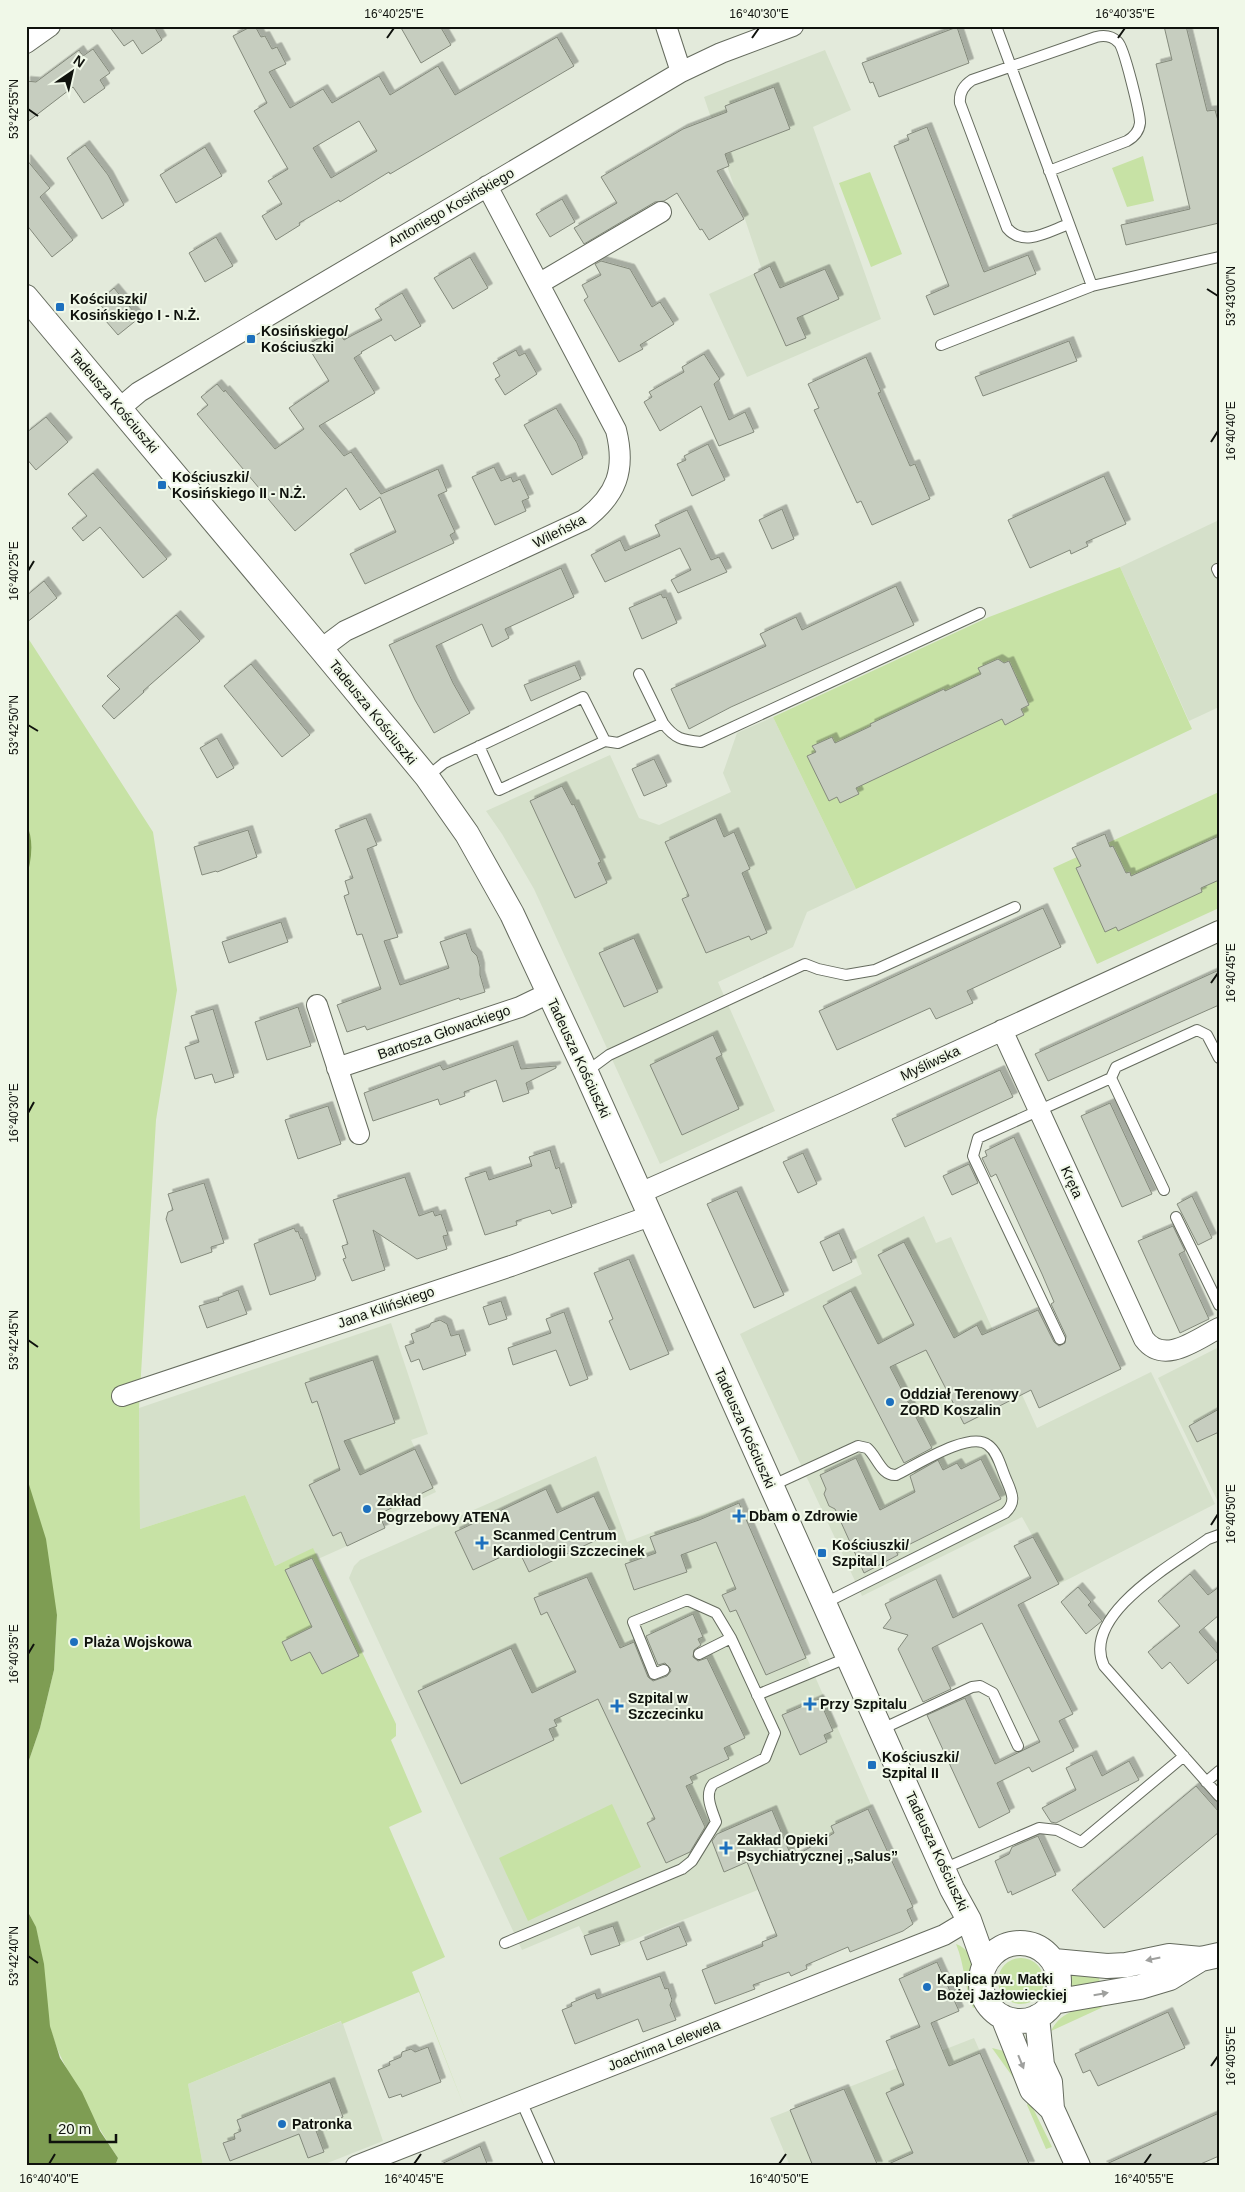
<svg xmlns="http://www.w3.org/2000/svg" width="1245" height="2192" font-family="Arial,sans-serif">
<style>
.built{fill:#d5e0ca}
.green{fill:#c7e2a5}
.water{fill:#7e9d53}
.building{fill:#c6cdbf;stroke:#848a7c;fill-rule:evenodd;filter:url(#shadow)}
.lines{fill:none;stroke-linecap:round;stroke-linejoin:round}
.service-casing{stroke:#656b5e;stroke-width:12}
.minor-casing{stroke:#656b5e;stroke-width:22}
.tertiary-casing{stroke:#656b5e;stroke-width:26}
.service{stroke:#fff;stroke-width:10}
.minor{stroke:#fff;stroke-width:20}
.tertiary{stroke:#fff;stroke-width:24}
.oneway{fill:#9fa09e}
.ticks{fill:none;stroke:#0f120d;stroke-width:2}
.poi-dot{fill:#1d70be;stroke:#f0f8e8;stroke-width:2}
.labels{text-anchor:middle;stroke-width:4;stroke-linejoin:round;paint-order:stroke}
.street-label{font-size:14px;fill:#0f120d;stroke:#f0f8e8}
.poi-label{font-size:14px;font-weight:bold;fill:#0f120d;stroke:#f0f8e8;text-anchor:start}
.neatline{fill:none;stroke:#0f120d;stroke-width:2}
.ticks-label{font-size:12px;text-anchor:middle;fill:#0f120d}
</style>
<defs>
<filter id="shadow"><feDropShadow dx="4.5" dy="-4.5" stdDeviation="0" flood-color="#0004"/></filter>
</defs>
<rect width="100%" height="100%" fill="#e3eadb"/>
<path class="built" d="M825,50L851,110L813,127L881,319L747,377L709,294L762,270L704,97Z
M1219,520V707L1189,721L1120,567Z
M773,717L856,889L807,912L793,947L718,982L775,1111L660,1164L534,889L502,834L486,811L610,755L639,818L659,825L731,792L723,773L737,733Z
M924,1216L936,1243L951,1237L1037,1428L1151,1372L1215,1504L1059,1584L1022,1517L862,1596L740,1334L862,1274L853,1252Z
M391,1323L428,1434L411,1440L436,1492L381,1518L385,1528L347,1546L318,1559L313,1549L275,1566L245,1495L140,1529L139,1408Z
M1219,1347V1504L1158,1378Z
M596,1456L627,1542L738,1500L872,1807L831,1826L834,1833L789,1852L798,1874L620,1945L584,1936L579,1926L522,1950L349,1578L354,1566L360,1560Z
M342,2021L383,2141L320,2166H203L188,2084Z
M974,2038L1030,2166H790L770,2118Z"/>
<path class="green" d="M1143,156L1154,201L1127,207L1112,168Z
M870,172L902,254L871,267L839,183Z
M1120,567L1192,729L856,889L773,717L989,617Z
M26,635L153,832L177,990L156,1120L139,1408L140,1529L245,1495L275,1566L313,1548L396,1724V1736L391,1740L422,1812L389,1827L445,1957L412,1972L465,2109L419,1992L342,2024L341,2021L188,2084L203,2166H115L118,2158C102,2134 89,2110 76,2085C65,2066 55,2048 50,2026C41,1987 48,1944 26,1908V1769L40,1728L54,1670L57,1615L26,1475Z
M1219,792V908L1097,964L1053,868Z
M612,1804L641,1867L528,1921L499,1858Z
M956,1944C980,1952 972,1986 980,2005L973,2008C964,1987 965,1965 956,1944Z
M998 1981a23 23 0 1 1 46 0a23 23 0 1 1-46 0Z
M1068,1970L1098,1973L1101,1987L1068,1991Z
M1105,2003L1101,2008L1051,2031C1061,2010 1084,2007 1105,2003Z
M992,2048L1004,2051L1021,2082L1015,2080Z
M1029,2100L1052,2147L1046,2149L1027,2105Z"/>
<path class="water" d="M26,823C35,841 31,862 26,880Z
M26,1475L46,1539L57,1615L54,1670L40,1728L26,1769Z
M26,1908L36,1927L44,1964L50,2026L60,2058L82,2092L100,2131L118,2158L115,2166H26Z"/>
<path class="building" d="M109,26H154L162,40L142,54L133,40L124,46Z
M252,26H255L261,37L265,36L272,49L277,47L286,64L269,72L290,108L323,89L332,103L379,76L390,95L438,66L455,95L557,37L574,66L390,174L389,172L340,202L339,200L299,223L300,225L276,240L262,216L282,204L268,181L288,169L254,111L267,103L233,36ZM359,121L377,151L331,178L313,148Z
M400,26H440L451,45L421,63Z
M1164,26H1186L1207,111L1215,110L1219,124V223L1126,245L1121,225L1190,209L1156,64L1172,60Z
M957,27L969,63L879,97L873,82L870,83L862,63Z
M93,49L110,73L100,80L105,88L84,103L73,87L26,123V81L36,82L79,50L83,56Z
M774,87L790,129L725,154L729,166L717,171L744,219L709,240L702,229L700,230L677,193L664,201L655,202L584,244L574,228L617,203L601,177L683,129L727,112L725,106Z
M927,127L984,272L1028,255L1036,274L934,315L926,296L949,286L894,146L909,140L907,135Z
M85,145L108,175L124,205L102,219L67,158Z
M205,147L222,176L176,203L160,175Z
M26,159L50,188L40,197L73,240L52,257L26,224Z
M562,199L575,222L550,237L536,214Z
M216,237L233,266L205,282L189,253Z
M470,257L488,288L453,309L434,278Z
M601,261L630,269L652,307L660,302L674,324L640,345L643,349L619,362L584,300L588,297L582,285L601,275L595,264Z
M770,266L780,288L825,269L839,299L797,318L806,338L786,346L754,274Z
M114,288L139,318L118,335L99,313L104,309L98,302Z
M402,293L421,326L395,341L391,335L361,352L362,353L354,358L375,393L319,426L344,456L351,452L381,494L438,469L447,491L438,495L455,532L450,535L454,543L365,584L350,554L396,532L380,497L360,510L346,488L295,531L197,414L208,405L201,397L217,384L224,392L225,390L275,449L304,429L289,408L329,381L307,345L319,338L324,339L338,331L344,340L351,336L382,320L375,309Z
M1069,341L1077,361L983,396L975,377Z
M516,350L519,356L525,353L537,374L505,395L495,379L500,376L493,363Z
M704,354L720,379L714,384L729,420L745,412L754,432L719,446L701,406L660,431L644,402L652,397L649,392L684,372L682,367Z
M866,357L881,392L878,393L910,466L915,464L930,499L872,525L861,501L857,503L814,410L819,408L808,384Z
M556,408L577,443L583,458L552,475L524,425Z
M46,417L68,442L36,470L26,458V433Z
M708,444L725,480L692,496L677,464L686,460L684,456Z
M494,467L501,481L511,477L513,482L520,479L529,498L522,501L526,511L495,525L472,477Z
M93,473L167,559L143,578L100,527L83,541L72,528L87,516L68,494Z
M1104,476L1126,524L1086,542L1088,546L1071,554L1070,550L1030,568L1008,520Z
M782,509L794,539L772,549L759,520Z
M687,510L711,560L719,557L727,572L678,593L671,580L691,570L680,548L605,582L591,555L620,540L625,551L660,536L655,525Z
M561,568L574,597L505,629L509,638L492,647L482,624L436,646L453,683L470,713L434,733L415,700L389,645Z
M44,581L57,598L26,623V596Z
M896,586L914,625L731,707L689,729L671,689L766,646L760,634L796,617L802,630Z
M661,594L663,598L666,597L677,623L642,639L629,608Z
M176,615L200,641L143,691L144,692L114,719L102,706L120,689L107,676Z
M998,659L1004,663L1009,661L1029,705L1021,709L1024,715L1005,725L1002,719L856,788L859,794L840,803L837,797L829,801L807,756L816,752L812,746L832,737L835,743L871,726L870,724L944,689L945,691L981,674L978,668Z
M251,664L310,735L282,757L224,686Z
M575,665L581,679L531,701L524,685Z
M217,738L234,768L217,778L200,748Z
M654,759L667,786L644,796L632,769Z
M562,786L572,805L574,804L601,862L598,863L607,883L575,898L530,801Z
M366,818L377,845L367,849L398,937L384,941L400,985L449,968L440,942L466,933L472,951L477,956L480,967V975L485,992L460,1000L459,998L367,1030L365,1026L347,1032L337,1005L381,989L362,934L357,935L344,896L349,894L345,881L353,878L335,830Z
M716,818L724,837L734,832L750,869L742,873L767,933L751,940L749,936L706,953L682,899L689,896L665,842Z
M248,830L257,857L217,872L216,871L202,875L194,847Z
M1105,834L1110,847L1113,846L1126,873L1130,872L1131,876L1219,836V880L1201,888L1202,892L1118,931L1116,927L1105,932L1076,868L1081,866L1072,848Z
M1043,908L1061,947L967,991L973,1003L936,1019L930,1008L837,1050L819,1011Z
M281,922L288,942L229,963L222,942Z
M634,938L658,992L624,1007L599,953Z
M1219,970V1005L1048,1081L1035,1054Z
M298,1007L311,1046L267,1060L255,1022Z
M213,1009L234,1077L215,1083L212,1074L195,1079L185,1047L199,1042L191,1016Z
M713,1035L722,1055L716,1058L739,1109L682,1135L650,1065Z
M513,1045L521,1069L556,1066V1068L526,1083L529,1093L503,1102L496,1080L464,1092L465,1096L440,1105L438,1099L373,1121L364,1093L440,1065L443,1070Z
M1000,1070L1013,1097L905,1147L892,1119Z
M1110,1103L1152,1194L1122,1207L1081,1116Z
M328,1106L341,1144L298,1159L285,1120Z
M1014,1137L1121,1369L1039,1408L1031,1390L964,1424L926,1350L890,1367L932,1448L904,1463L823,1306L851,1291L878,1344L914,1325L878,1255L904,1242L954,1338L977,1325L982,1335L1038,1310L1054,1342L1059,1346L1065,1343L1066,1336L1051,1304L1054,1302L1042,1274L996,1174L991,1177L982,1158L987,1156L985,1151Z
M550,1150L556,1169L559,1167L572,1207L552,1214L550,1210L516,1221L517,1225L485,1235L465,1178L486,1171L489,1180L532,1166L529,1157Z
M803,1153L817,1184L798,1193L783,1162Z
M969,1164L978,1183L952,1195L943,1176Z
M405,1177L419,1216L433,1211L435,1216L441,1214L448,1235L443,1236L447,1249L417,1259L373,1230L385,1270L352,1281L343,1259L346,1258L342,1246L348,1244L333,1200Z
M204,1183L224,1243L211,1247L212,1252L181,1263L166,1219L168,1212L173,1210L168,1194Z
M737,1191L784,1295L754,1308L707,1204Z
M1192,1196L1212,1238L1198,1245L1177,1204Z
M1173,1226L1185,1251L1179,1254L1209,1319L1180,1333L1138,1241Z
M294,1228L296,1232L298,1231L301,1239L302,1238L316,1278L315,1280L270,1295L254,1244Z
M839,1233L852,1262L833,1271L820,1242Z
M629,1259L669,1354L630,1370L609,1321L613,1319L594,1273Z
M238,1290L247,1314L207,1328L199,1306L219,1300L218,1298Z
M501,1301L507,1319L489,1325L483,1307Z
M564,1312L588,1379L570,1386L556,1350L513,1365L508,1348L551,1333L546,1319Z
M440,1320L447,1324L451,1336L459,1334L466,1355L423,1370L419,1359L411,1362L405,1346L414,1343L411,1334L429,1327L431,1323Z
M373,1360L395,1423L344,1441L360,1475L415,1449L433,1488L379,1514L385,1528L347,1546L341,1532L333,1536L309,1485L340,1470L317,1401L312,1403L305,1383Z
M1219,1409V1432L1197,1442L1189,1426Z
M856,1458L880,1510L915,1492L910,1476L938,1460L943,1470L957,1463L961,1469L981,1459L1001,1499L896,1551L898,1555L864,1573L835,1509L829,1506L824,1494L826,1489L820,1475Z
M546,1489L557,1513L594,1496L611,1533L529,1572L518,1549L473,1570L455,1532Z
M739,1503L806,1658L766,1675L736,1610L730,1612L722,1595L736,1589L716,1542L681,1555L687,1572L634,1590L625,1564L656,1553L650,1537L699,1520Z
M1033,1537L1059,1584L1018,1605L1073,1714L1059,1721L1074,1751L1032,1772L1029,1767L997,1783L1010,1812L979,1828L927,1715L965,1698L995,1764L1040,1742L982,1623L932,1648L951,1689L923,1702L898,1649L908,1635L883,1628L891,1618L885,1604L936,1579L953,1618L1031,1578L1014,1546Z
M312,1558L359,1656L322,1674L310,1652L291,1661L282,1642L312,1627L285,1570Z
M1190,1574L1208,1595L1219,1587V1615L1199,1632L1219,1655V1658L1188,1684L1170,1662L1162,1669L1148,1652L1180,1626L1158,1601Z
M587,1577L620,1648L634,1642L648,1677L653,1681L667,1676L671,1671L670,1668L665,1663L658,1665L646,1636L693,1614L703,1637L698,1639L701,1645L694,1650L693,1657L698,1661L707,1658L745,1738L724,1748L729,1759L690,1777L693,1783L686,1786L705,1827L690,1852L666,1863L647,1823L655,1819L598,1699L554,1720L557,1726L549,1729L554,1740L461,1784L418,1691L511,1648L532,1693L576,1672L547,1612L541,1615L534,1598Z
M1078,1587L1091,1602L1088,1605L1102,1621L1086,1634L1061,1602Z
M819,1699L833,1731L824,1735L827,1742L800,1755L782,1715Z
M1092,1755L1102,1776L1129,1761L1139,1780L1056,1823L1051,1822L1042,1808L1076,1790L1066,1768Z
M1196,1786L1219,1812V1832L1104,1928L1072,1890Z
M868,1809L913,1907L907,1910L913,1924L903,1931L850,1952L848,1947L806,1965L807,1969L791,1976L789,1972L753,1985L755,1989L715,2004L702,1970L763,1946L762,1942L777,1936L747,1862L724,1872L712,1841L717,1834L772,1810L792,1858L834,1833L831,1826Z
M1038,1836L1056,1875L1012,1895L1011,1891L1008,1893L995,1861L1009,1854L1012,1847Z
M613,1926L620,1945L591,1955L584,1936Z
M679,1926L687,1945L647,1960L640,1942Z
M937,1962L959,2011L931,2023L949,2066L980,2053L1030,2166H884L913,2153L886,2093L904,2085L886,2041L920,2027L899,1979Z
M660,1976L665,1989L668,1988L672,2000L670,2005L676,2020L643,2032L638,2019L575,2044L562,2010L572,2006L571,2003L595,1993L597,1999Z
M1168,2012L1185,2048L1098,2086L1090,2070L1083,2073L1075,2054Z
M428,2047L441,2082L402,2097L401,2094L389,2098L378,2070L390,2065L389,2062L401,2057L402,2052L411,2049L415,2052Z
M330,2082L343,2117L315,2128L324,2152L308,2158L299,2134L230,2161L223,2143L235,2139L234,2134L241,2131L237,2120Z
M844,2089L878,2166H813L790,2110Z
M1219,2113V2156L1196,2166H1102Z
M480,2146L488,2166H437Z"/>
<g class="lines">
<g class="service-casing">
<path id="service" d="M996,26L1092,286
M1049,171L1127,141C1134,137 1139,132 1140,123C1140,113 1124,47 1118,42C1112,36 1104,35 1096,37L972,80C963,86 959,93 960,103L1007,228C1024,248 1049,231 1069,224
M941,345L1092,286L1219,257
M1217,569L1219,573
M639,674L663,723
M479,746L499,790L605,741
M427,777L444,763L583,697L605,741L618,743L663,723C675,739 682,740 701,742L980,613
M586,1072L609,1055L805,964L818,969L846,975L875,970L1015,907
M1111,1078L1164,1190
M1176,1217L1219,1305
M1060,1339L973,1156L978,1138L1111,1078L1116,1067L1197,1030L1207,1035L1219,1058
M771,1486L858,1446L867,1448C877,1456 881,1476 896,1475C915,1466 970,1430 988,1445C998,1452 1001,1468 1006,1479C1012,1493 1017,1502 1005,1513L825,1603
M1219,1535L1208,1539C1175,1563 1080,1615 1104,1666L1219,1796
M699,1654L731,1638
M757,1695L849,1657
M882,1729L972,1687L980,1686L993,1693L1018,1746
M1206,1782L1219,1771
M943,1869L1039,1828L1057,1830L1081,1842L1184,1756
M505,1943L682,1869L692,1861L716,1822C712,1810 704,1795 713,1784L765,1758L775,1733L731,1638L716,1613L687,1600L633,1622L654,1674L664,1670
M521,2101L550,2166"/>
</g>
<g class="minor-casing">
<path id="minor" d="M666,26L681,72
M26,43L50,26
M540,283L661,212
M120,408L139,392L681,72L721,53L793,26
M321,649L345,631L584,520C617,495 626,470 616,430L487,186
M317,1005L359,1134
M1002,1030L1144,1339C1164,1366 1197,1339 1219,1328
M337,1068L520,1007L549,993
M640,1193L842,1104L1219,931
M122,1396L511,1266L650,1216
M356,2166L944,1935L969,1920"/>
</g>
<g class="tertiary-casing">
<path id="tertiary" d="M26,297L321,649L427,777L467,834L512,914L586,1072L952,1889L969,1920L985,1965
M981 1982a39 39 0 1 1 78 0a39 39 0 1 1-78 0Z
M1054,1961L1107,1966L1126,1965L1169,1956L1201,1959
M1053,2002L1140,1987L1170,1978L1201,1959L1219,1955
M1003,2017L1032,2090L1052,2109
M1037,2017L1042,2065L1050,2082L1052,2109L1078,2166"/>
</g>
<use href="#service" class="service"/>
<use href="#minor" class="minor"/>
<use href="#tertiary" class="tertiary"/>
</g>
<defs><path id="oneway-solid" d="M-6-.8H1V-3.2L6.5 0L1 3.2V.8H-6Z" transform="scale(1.25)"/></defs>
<g class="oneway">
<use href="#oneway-solid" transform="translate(1153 1959) rotate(168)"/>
<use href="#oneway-solid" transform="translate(1101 1994) rotate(-10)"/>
<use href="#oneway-solid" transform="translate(1021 2062) rotate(68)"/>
</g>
<path class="ticks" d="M387,38L394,28M752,38L759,28M1118,38L1125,28M28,109L38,116M1207,289L1218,296M1211,442L1218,431M28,571L34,561M28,725L38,731M1211,983L1218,973M28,1113L34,1102M28,1340L38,1347M1211,1525L1218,1514M28,1654L34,1644M28,1956L38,1963M1211,2066L1218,2056M49,2164L55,2154M414,2164L421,2154M779,2164L786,2154M1144,2164L1151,2154"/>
<g class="poi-dot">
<rect x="55" y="302" width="10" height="10" rx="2.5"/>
<rect x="246" y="334" width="10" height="10" rx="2.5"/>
<rect x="157" y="480" width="10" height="10" rx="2.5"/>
<circle cx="890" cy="1402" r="5"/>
<circle cx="367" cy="1509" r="5"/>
<path d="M736.5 1508.5h5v5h5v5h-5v5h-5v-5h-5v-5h5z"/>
<path d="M479.5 1535.5h5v5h5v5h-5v5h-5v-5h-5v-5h5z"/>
<rect x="817" y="1548" width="10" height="10" rx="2.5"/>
<circle cx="74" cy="1642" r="5"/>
<path d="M807.5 1696.5h5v5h5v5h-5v5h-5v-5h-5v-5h5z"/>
<path d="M614.5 1698.5h5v5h5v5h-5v5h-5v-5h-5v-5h5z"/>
<rect x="867" y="1760" width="10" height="10" rx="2.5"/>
<path d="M723.5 1840.5h5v5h5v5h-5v5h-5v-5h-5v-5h5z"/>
<circle cx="927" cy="1987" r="5"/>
<circle cx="282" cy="2124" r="5"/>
</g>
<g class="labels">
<g class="street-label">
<text transform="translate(451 207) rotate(-30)" y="5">Antoniego Kosińskiego</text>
<text transform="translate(114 401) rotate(50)" y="5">Tadeusza Kościuszki</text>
<text transform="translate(559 531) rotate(-27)" y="5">Wileńska</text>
<text transform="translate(373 712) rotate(51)" y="5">Tadeusza Kościuszki</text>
<text transform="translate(444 1032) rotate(-19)" y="5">Bartosza Głowackiego</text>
<text transform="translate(579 1058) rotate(65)" y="5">Tadeusza Kościuszki</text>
<text transform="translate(930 1063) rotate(-25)" y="5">Myśliwska</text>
<text transform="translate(1072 1182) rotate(65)" y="5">Kręta</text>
<text transform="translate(386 1307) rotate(-19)" y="5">Jana Kilińskiego</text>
<text transform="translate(745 1428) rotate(66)" y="5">Tadeusza Kościuszki</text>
<text transform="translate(937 1851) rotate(65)" y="5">Tadeusza Kościuszki</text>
<text transform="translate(664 2045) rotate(-21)" y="5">Joachima Lelewela</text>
</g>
<g class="poi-label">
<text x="70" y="304">Kościuszki/<tspan x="70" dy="16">Kosińskiego I - N.Ż.</tspan></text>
<text x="261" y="336">Kosińskiego/<tspan x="261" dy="16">Kościuszki</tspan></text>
<text x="172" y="482">Kościuszki/<tspan x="172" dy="16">Kosińskiego II - N.Ż.</tspan></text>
<text x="900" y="1399">Oddział Terenowy<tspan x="900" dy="16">ZORD Koszalin</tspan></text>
<text x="377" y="1506">Zakład<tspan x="377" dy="16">Pogrzebowy ATENA</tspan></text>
<text x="749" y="1521">Dbam o Zdrowie</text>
<text x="493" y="1540">Scanmed Centrum<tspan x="493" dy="16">Kardiologii Szczecinek</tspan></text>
<text x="832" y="1550">Kościuszki/<tspan x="832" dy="16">Szpital I</tspan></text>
<text x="84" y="1647">Plaża Wojskowa</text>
<text x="628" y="1703">Szpital w<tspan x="628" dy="16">Szczecinku</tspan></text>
<text x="820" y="1709">Przy Szpitalu</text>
<text x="882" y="1762">Kościuszki/<tspan x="882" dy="16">Szpital II</tspan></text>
<text x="737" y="1845">Zakład Opieki<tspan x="737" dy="16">Psychiatrycznej „Salus”</tspan></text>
<text x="937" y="1984">Kaplica pw. Matki<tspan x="937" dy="16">Bożej Jazłowieckiej</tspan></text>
<text x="292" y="2129">Patronka</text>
</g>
</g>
<rect width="1245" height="2192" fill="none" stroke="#f0f8e8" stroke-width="55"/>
<g transform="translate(72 72) rotate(34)" stroke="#f0f8e8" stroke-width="4" paint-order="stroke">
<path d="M0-4L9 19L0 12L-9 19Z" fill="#0f120d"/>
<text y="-8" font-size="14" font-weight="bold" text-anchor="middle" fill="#0f120d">N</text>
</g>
<path d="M50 2134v8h66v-8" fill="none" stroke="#0f120d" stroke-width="2.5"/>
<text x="58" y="2134" font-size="15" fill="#0f120d" stroke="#f0f8e8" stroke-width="4" paint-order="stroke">20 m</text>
<rect x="28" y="28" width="1190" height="2136" class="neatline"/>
<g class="ticks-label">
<text x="394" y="18">16°40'25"E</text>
<text x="759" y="18">16°40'30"E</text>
<text x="1125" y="18">16°40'35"E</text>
<text transform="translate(14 109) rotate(-90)" y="4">53°42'55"N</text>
<text transform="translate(1231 296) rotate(-90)" y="4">53°43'00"N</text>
<text transform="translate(1231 431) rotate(-90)" y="4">16°40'40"E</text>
<text transform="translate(14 571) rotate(-90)" y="4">16°40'25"E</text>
<text transform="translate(14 725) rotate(-90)" y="4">53°42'50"N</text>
<text transform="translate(1231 973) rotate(-90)" y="4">16°40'45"E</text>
<text transform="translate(14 1113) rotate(-90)" y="4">16°40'30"E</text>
<text transform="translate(14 1340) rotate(-90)" y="4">53°42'45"N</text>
<text transform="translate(1231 1514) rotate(-90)" y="4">16°40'50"E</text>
<text transform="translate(14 1654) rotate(-90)" y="4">16°40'35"E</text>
<text transform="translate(14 1956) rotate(-90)" y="4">53°42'40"N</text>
<text transform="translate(1231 2056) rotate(-90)" y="4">16°40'55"E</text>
<text x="49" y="2183">16°40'40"E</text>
<text x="414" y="2183">16°40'45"E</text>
<text x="779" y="2183">16°40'50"E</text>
<text x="1144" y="2183">16°40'55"E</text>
</g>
</svg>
